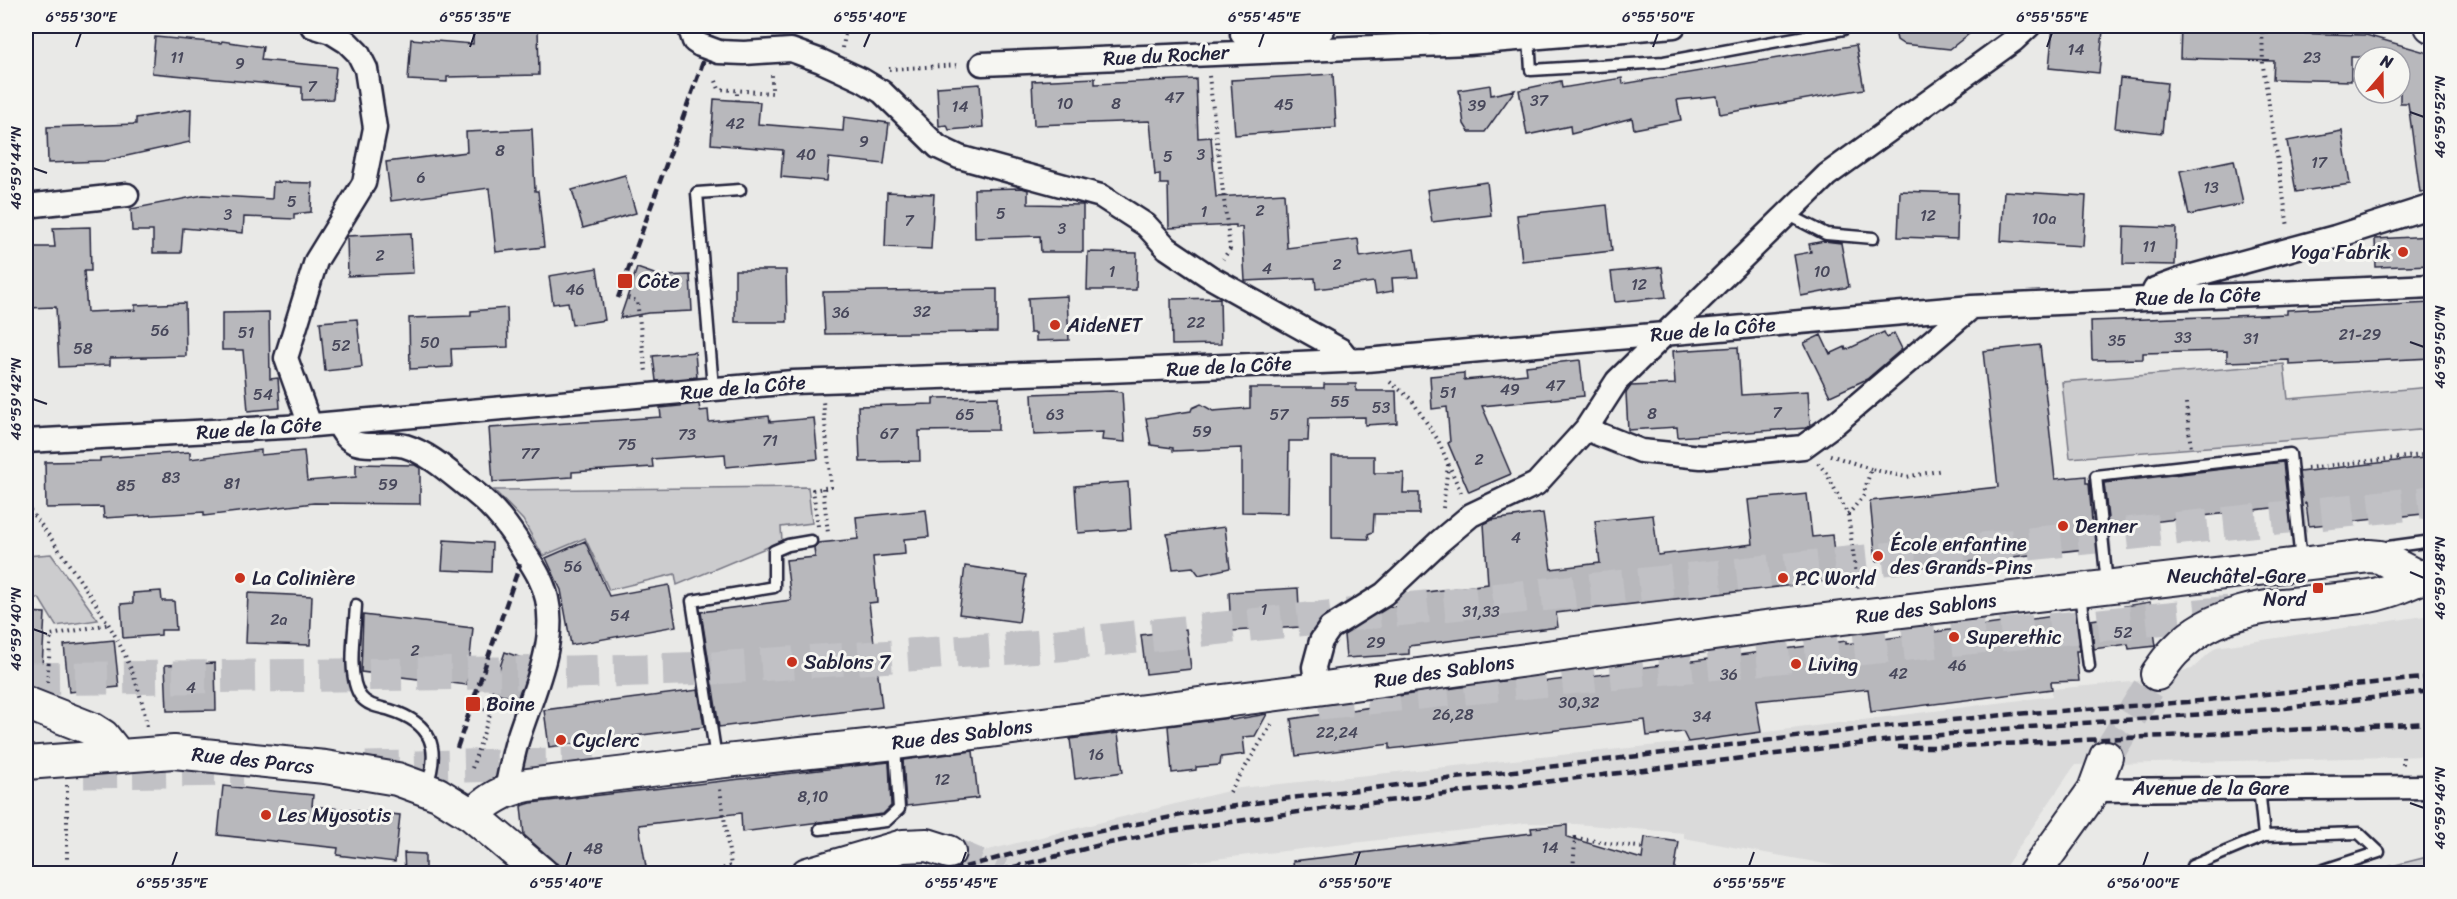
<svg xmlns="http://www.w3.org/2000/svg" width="2457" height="899" font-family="Sriracha,sans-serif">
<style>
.built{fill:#dadada}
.green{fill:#ccccce;stroke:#777784;stroke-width:1.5}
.building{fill:#b8b8bc;stroke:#22223b;stroke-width:1.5}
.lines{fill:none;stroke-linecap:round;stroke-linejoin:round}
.secondary-tunnel{stroke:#c1c1c5;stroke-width:32;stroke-dasharray:32 16;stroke-linecap:butt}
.highway-tunnel{stroke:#c1c1c5;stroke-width:33;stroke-dasharray:33 16;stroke-linecap:butt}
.lane-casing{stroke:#22223b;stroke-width:15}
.street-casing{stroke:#22223b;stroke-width:27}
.secondary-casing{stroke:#22223b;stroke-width:36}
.path{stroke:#22223b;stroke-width:4;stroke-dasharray:1.5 4.5;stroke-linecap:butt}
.lane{stroke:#f6f6f2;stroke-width:10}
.street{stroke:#f6f6f2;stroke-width:22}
.secondary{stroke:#f6f6f2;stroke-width:32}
.rail{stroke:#22223b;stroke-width:4.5;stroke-dasharray:9 4.5;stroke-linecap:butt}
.street-bridge-casing{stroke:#22223b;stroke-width:27;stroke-linecap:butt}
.street-bridge{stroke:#f6f6f2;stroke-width:22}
.ticks{fill:none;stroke:#22223b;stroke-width:2}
.poi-dot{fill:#c8321e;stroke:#f6f6f2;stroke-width:2}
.labels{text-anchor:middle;stroke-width:6;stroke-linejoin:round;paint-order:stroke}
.number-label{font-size:16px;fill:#48485b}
.street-label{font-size:20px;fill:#22223b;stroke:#f6f6f2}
.poi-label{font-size:20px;fill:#22223b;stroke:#f6f6f2;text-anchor:start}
.neatline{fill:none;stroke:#22223b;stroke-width:2}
.ticks-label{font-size:15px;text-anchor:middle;fill:#22223b}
</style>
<rect width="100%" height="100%" fill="#e9e9e7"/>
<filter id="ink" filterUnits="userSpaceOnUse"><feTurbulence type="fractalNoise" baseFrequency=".0167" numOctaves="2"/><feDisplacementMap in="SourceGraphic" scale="12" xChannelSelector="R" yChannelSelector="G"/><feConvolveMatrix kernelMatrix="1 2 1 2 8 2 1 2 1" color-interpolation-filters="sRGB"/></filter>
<g filter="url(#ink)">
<path class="built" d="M2431,615V756L2075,765L2001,873H1874L1684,838V833L1576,824L1525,823L1198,861L1149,873L891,874L1240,788L1688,742L2052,696V689L2132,682L2192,669L2216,647Z"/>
<path class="green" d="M2284,364L2288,399L2431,387V429L2070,458L2062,382Z
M808,487L812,523L781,527L782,541L677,585L675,574L609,590L585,538L543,556L523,520L494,490Z
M51,554L98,620L56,626L39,598H26V556Z
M2431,856V873H2388L2387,867Z"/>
<path class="building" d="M473,26H538L539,75L447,77V82L408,80L411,39L473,44Z
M1894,26H1979L1950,49L1903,44L1897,40Z
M2053,26L2103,30L2099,73L2049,68Z
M2181,26H2249V32L2366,35L2432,54V191L2420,192L2408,103H2400V57H2351V81L2273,79L2274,61L2180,58Z
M155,37L221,43L222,41L263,47L261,60L336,67L333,99L302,100V87L152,73Z
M1856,45L1864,89L1720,114L1717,96L1677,100L1681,120L1634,129L1632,118L1571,134L1570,126L1527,135L1519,90L1561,81L1562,88L1622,78L1623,84Z
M1333,74L1336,128L1235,135L1231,80Z
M1095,78V84L1196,79L1198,138L1211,137L1216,197L1284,193L1287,248L1358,239L1360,257L1414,249L1418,277L1392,278L1393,291L1376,294L1374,282L1316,289L1315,278L1245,281L1242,227L1236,228V225L1169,228L1168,184H1160V174L1155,175L1150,121L1034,125L1032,81Z
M2120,78L2167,83L2162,133L2115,128Z
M980,84L983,127L949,130L947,125L939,126L937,87Z
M1490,85L1491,95L1515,90L1485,132H1469L1464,124L1459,90Z
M714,99L760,102L758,124L843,131L844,117L889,123L884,164L829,158L827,181L781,177L783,150L711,144Z
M191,109L190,142L104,161L48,163L47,127L136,124V118Z
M532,129L535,191H538L544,247L496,252L489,188L391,201L386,162L467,152L466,132Z
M2342,131L2350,184L2296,192L2287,141Z
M2234,160L2243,204L2189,215L2180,171Z
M625,175L636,213L583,228L572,190Z
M273,182L312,183L311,212L294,214V219L244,217L243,233L183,228L181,253H153V231H132L131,209L203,195L272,199Z
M1487,182L1491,215L1432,222L1427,190Z
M1022,188L1028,190V204L1083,205V252H1041L1040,236L975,238L974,189Z
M1900,191L1958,193L1957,239L1898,237Z
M2004,191L2086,196L2083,246L2001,241Z
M887,192L934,194L931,249L885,247Z
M1607,205L1612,251L1522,261L1517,215Z
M2124,226L2176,228L2175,265L2123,264Z
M90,227L91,271H84L87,312L135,310V305L185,303L186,356L110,358V365L59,367L56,307L26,308V247H55L53,228Z
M411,233L413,273L348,276L347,236Z
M2432,236V265L2376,267L2375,239Z
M1824,241L1841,243L1849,287L1801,296L1794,255L1811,252L1809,244Z
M1088,252L1137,253L1136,290H1087Z
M1662,267L1666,297L1615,302L1611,272Z
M597,268L605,320L572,325L568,302L553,304L549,276Z
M637,268L660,276L690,275L692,311L648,313L620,318Z
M735,270H786L787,322H735Z
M997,289V332L825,334L823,292Z
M1067,296L1069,340L1036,341V333H1030L1028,298Z
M1220,298L1221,344L1172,345L1171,299Z
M2432,303V358L2289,365V360L2227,362V351L2143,353V359L2092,360L2091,321L2287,314V310Z
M507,308L508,347L451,349L452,367L410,369L409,318L471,316V311Z
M269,312L270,379L278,378L280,408L248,411L243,350H222V313Z
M357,319L362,367L325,371L320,322Z
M1884,332L1887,338L1894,333L1902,349L1867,379L1830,396L1804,343L1821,335L1830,354L1845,347L1846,350Z
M2040,345L2055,479L2086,476V483H2089L2094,548L1904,569L1903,558L1876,561L1870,501L1998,487L1983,351Z
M1738,347L1741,395L1808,391L1810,425L1806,428L1678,437L1677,427L1628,430L1626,393L1631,386L1675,384L1673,351Z
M695,352L697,377L656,381L653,356Z
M1580,360L1584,396L1482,406L1511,474L1469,492L1448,443L1450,442L1447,407L1432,409L1430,376L1464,373V380L1527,374L1526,366Z
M1324,384H1356V391H1396L1397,423L1365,425V417L1309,418L1308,441H1289L1288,513L1242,512V448L1173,451V448L1151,445L1146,418L1191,411L1192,408L1201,404L1213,411L1250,408V388H1324Z
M1111,391L1122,392L1125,442L1102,440L1103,432L1034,435L1032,394Z
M998,397V430L919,431L920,461L860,462L858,406L933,404V398Z
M699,404L700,411L708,410L709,422L769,416L770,422L814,418L818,459L726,467L725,454L652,459L653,467L572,472V477L493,482L489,428L661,417L660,408Z
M261,450V455L304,451L307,481L356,477V464L415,465L420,468V504L314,503L204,516V512L104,518L103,507L46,508L45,462L100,461V458L190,452V459Z
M1332,456H1374V473H1404L1403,493H1419V514H1374L1373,532L1368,534L1369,539L1332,538Z
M2432,457V513L2309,526L2306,503L2303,504L2299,472Z
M2283,462L2288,506L2109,527L2104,483Z
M1128,482L1131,529L1078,533L1075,486Z
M1807,494L1812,537L1832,535L1837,580L1556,613L1558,627L1409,646V654L1346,658L1344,635L1354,629L1372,628L1371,618L1389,607L1406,605L1404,595L1488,584L1484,524L1492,520L1543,513L1551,569L1600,563L1595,521L1653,515L1658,555L1753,544L1748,500Z
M926,510L929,537L904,539L905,554L873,557L877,602L869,603L882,707L719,727L701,612L791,600L786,560L815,557L814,548L818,543L858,539L856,517Z
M1225,527L1230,568L1199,575L1193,567L1173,569L1167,534Z
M444,540L492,543L491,572L442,570Z
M585,541L609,596L669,585L676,626L571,645L561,590L546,558Z
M965,566L1026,575L1019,622L959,614Z
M1298,588L1300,627L1231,631L1229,592Z
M161,591L162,601H174L176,630H161V635L123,638L121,604L133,603V593Z
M248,593L312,596L310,645L246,643Z
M2150,602L2156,646L2129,649L2128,644L2094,649L2091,620L2126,615L2124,606Z
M26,612L45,613L41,685L26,684Z
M2069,614L2070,623L2076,622L2080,651H2076L2079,681L2051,682L2052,689L1871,712L1868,689L1756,701L1761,732L1688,742L1683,732L1647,736L1645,720L1390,749V744L1296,756L1291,719L1385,705L1384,698L1517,679V685L1639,670L1638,668L1846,641V644Z
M363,615L473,628L467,685L361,672Z
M1186,629L1191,669L1146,674L1141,635Z
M114,640L119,687L69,692L64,645Z
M505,652L530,661L517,700L492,691Z
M215,663L216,710L167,711L165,665Z
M698,690L704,727L549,747L544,710Z
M1267,714L1255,736L1243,737L1245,754L1221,757L1220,765L1196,767V770L1172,773L1168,726L1230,718L1232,720Z
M1118,733L1123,772L1075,779L1070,739Z
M973,751L978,798L906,806L903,760Z
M889,762L891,806L883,814L742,832L741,813L639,825L647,873H574L556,863L524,835L521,806L531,803Z
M223,786L313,795L312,806L400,815L395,862L337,855L338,848L218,835Z
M1567,825V837L1642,859L1645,837L1679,842L1674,873H1576L1578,866L1529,869L1530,873H1294L1293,861L1532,833L1531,828Z
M404,853L425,854V873H405Z"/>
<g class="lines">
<path class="secondary-tunnel" d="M2106,757L2157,674
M949,852L1001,874"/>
<path class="highway-tunnel" d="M26,679L572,672L713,668L1059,645L2432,502
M1318,703L2239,611
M366,768L609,763
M84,772L243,770"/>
<g class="lane-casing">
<path id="lane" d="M1529,38L1531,70L1664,62L1844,29
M1789,215L1826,234L1873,238
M713,388L697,193L740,190
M2383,551L2388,547L2432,541
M2107,584L2096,476L2290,454L2301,562
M2080,594L2089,666
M356,605C355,629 346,677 361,697C368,706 379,707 390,710C432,723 441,748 426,788
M716,758L692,601L774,587V551L788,545L811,541
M820,829L886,821L899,809L895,746
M2264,836L2359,833L2379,852L2312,874
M2190,874L2192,866L2264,836L2259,788"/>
</g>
<g class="street-casing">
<path id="street" d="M689,26L694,41L700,45
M1242,34L1323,29
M719,52L744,53L791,50L821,61L862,80L882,92L938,147L959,157L1101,196L1146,225L1167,248L1210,277L1341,350L1349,360
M982,64L1468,43L1674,26
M26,206L127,195
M2151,297L2155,289L2188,277L2335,237L2432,206
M338,423C352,458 379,439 405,446C431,454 452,475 473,491C495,508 509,527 523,550C533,566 543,580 547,599C558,647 529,700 516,745C512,760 509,775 506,790
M310,425L286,358L316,261L364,183L375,128L366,69L358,53L347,42L331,32L312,26
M1586,429L1641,451L1701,457L1803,447L1836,423L1972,307
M26,441L303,426L793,382L1108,371L1366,360L1972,307L2432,286
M1317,689L1314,667L1321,641L1330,628L1384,594L1439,542L1471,515L1536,484L1586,429L1617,381L1827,175L2014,40L2029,26
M2094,790L2432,787"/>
</g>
<g class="secondary-casing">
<path id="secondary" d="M2431,26H2432
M2157,674C2163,666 2169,656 2177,649C2225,599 2300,606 2362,597C2387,594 2409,583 2432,573
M26,703L92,729L103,736L118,755
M26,763L174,752L325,767L397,779L438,794L472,815L542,874
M472,815C489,799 504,790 528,785L716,762L895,743L1317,689L1757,628L2369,556L2380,557L2420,578
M807,874L903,846L927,845L949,852
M2034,874L2094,790L2106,757"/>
</g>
<path class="path" d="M2262,26L2263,66L2288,227
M843,48L846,26
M889,69L960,65
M1209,76L1230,249L1223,259
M716,81L719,89L772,93V73
M737,101V90
M628,298L637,301L646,372
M1390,382L1411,399L1438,440L1462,495
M2186,403L2191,449
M1830,455L1871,469
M1818,463L1827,474L1848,515L1858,590
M2307,468L2432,454
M823,488L828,533
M26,506C44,527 59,550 75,573C110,624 137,665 147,727
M1443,508L1448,465
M1848,515L1863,496L1871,469L1906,477L1943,470
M818,526L813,490L831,487L823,401
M47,682L51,635L110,624
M2403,757V766
M472,768L491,711L481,708
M67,785V863
M1230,792L1273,722
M706,874L731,866L720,789
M1182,874L1187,864
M1573,874L1575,838L1644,848"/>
<use href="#lane" class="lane"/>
<use href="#street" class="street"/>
<use href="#secondary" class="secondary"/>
<path class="rail" d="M618,298L716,26
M1898,747H1941L2432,723
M457,748L520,564
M939,874L1086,834L1202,811L1282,799L1879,727L2015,714L2188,702L2432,677
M987,874L1100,845L1165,832L1305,811L1908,738L2016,728L2285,708L2432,691"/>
<g class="street-bridge-casing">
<path id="street-bridge" d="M700,45L719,52"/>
</g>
<use href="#street-bridge" class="street-bridge"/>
</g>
</g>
<path class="ticks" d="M76,47L81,33M470,47L475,33M864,47L870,33M1259,47L1264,33M1653,47L1658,33M2047,47L2052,33M2410,112L2424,117M33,168L47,173M2410,342L2424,347M33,399L47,404M2410,572L2424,578M33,629L47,634M2410,803L2424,808M172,866L177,852M566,866L571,852M961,866L966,852M1355,866L1360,852M1749,866L1754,852M2143,866L2148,852"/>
<g class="poi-dot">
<circle cx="2403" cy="252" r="6"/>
<rect x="617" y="273" width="16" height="16" rx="3"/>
<circle cx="1055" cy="325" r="6"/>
<circle cx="2063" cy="526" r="6"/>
<circle cx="1878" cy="556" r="6"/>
<circle cx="240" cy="578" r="6"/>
<circle cx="1783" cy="578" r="6"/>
<rect x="2312" y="582" width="12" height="12" rx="3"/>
<circle cx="1954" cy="637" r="6"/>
<circle cx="792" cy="662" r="6"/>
<circle cx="1796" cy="664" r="6"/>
<rect x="465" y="696" width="16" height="16" rx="3"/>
<circle cx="561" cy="740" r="6"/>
<circle cx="266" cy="815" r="6"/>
</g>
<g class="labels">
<g class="number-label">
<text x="2076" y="55">14</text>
<text x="177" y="63">11</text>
<text x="2312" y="63">23</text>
<text x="240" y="69">9</text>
<text x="312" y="92">7</text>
<text x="1174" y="103">47</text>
<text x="1539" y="106">37</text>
<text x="1065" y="109">10</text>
<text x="1116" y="109">8</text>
<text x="1284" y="110">45</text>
<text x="1477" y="111">39</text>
<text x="960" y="112">14</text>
<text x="735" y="129">42</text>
<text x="864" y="147">9</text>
<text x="500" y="156">8</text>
<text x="806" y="160">40</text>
<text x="1201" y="160">3</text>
<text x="1168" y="162">5</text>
<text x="2319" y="168">17</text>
<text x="421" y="183">6</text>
<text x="2211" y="193">13</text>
<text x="292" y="207">5</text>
<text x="1260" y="216">2</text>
<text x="1204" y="217">1</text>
<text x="1001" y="219">5</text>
<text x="228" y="220">3</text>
<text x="1928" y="221">12</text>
<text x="2044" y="224">10a</text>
<text x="909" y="226">7</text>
<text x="1062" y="234">3</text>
<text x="2149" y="252">11</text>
<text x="380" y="261">2</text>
<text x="1337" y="270">2</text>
<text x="1267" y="274">4</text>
<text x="1112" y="277">1</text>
<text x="1822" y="277">10</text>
<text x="1639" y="290">12</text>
<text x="575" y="295">46</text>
<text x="922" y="317">32</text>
<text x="841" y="318">36</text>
<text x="1196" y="328">22</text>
<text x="160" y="336">56</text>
<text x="246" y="338">51</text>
<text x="2360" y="340">21-29</text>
<text x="2183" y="343">33</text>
<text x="2251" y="344">31</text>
<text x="2117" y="346">35</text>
<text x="430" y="348">50</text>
<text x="341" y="351">52</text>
<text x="83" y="354">58</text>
<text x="1555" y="391">47</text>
<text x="1510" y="395">49</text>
<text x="1448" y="398">51</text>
<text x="263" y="400">54</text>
<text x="1340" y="407">55</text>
<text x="1381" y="413">53</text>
<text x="1777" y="418">7</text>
<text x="1652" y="419">8</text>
<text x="965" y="420">65</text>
<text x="1055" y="420">63</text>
<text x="1279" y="420">57</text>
<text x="1202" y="437">59</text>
<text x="889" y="439">67</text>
<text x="687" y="440">73</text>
<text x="770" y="446">71</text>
<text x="627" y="450">75</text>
<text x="530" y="459">77</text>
<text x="1479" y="465">2</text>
<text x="171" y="483">83</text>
<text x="232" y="489">81</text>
<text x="388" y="490">59</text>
<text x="126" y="491">85</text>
<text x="1516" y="543">4</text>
<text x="573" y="572">56</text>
<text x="1264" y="615">1</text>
<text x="1481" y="617">31,33</text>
<text x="620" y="621">54</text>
<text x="279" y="625">2a</text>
<text x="2123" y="638">52</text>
<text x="1376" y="648">29</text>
<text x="415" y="656">2</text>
<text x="1957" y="671">46</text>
<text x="1898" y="679">42</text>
<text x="1729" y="680">36</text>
<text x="191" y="693">4</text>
<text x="1579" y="708">30,32</text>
<text x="1453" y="720">26,28</text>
<text x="1702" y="722">34</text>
<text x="1337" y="738">22,24</text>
<text x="1096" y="760">16</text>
<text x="942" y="785">12</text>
<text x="813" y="802">8,10</text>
<text x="1550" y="853">14</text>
<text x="593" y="854">48</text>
</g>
<g class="street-label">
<text transform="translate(1166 55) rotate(-3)" y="7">Rue du Rocher</text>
<text transform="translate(2198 296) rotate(-2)" y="7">Rue de la Côte</text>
<text transform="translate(1713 329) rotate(-5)" y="7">Rue de la Côte</text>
<text transform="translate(1229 366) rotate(-3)" y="7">Rue de la Côte</text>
<text transform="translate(743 387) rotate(-5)" y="7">Rue de la Côte</text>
<text transform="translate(259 428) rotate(-4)" y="7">Rue de la Côte</text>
<text transform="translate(1926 608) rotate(-7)" y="7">Rue des Sablons</text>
<text transform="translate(1444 671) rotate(-8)" y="7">Rue des Sablons</text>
<text transform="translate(962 734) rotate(-7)" y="7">Rue des Sablons</text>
<text transform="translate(253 760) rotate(6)" y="7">Rue des Parcs</text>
<text x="2211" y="795">Avenue de la Gare</text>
</g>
<g class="poi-label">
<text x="2391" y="259" text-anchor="end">Yoga Fabrik</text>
<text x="638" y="288">Côte</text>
<text x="1067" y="332">AideNET</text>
<text x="2075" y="533">Denner</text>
<text x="1890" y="551">École enfantine<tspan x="1890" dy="23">des Grands-Pins</tspan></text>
<text x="2306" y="583" text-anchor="end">Neuchâtel-Gare<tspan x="2306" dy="23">Nord</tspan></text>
<text x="252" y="585">La Colinière</text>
<text x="1795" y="585">PC World</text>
<text x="1966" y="644">Superethic</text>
<text x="804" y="669">Sablons 7</text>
<text x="1808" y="671">Living</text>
<text x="486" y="711">Boine</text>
<text x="573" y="747">Cyclerc</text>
<text x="278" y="822">Les Myosotis</text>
</g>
</g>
<rect width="2457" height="899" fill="none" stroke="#f6f6f2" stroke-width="66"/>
<g transform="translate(2382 75) rotate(20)"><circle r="28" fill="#f6f6f2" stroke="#a1a1a9" stroke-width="1.5"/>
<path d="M0-4.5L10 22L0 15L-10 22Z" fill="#c8321e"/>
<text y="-9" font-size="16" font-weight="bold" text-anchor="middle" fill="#22223b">N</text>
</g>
<rect x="33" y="33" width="2391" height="833" class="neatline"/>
<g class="ticks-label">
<text x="81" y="22">6°55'30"E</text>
<text x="475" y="22">6°55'35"E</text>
<text x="870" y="22">6°55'40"E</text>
<text x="1264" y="22">6°55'45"E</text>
<text x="1658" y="22">6°55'50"E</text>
<text x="2052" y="22">6°55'55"E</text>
<text transform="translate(2440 117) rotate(-90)" y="5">46°59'52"N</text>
<text transform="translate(16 168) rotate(-90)" y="5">46°59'44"N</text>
<text transform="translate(2440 347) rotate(-90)" y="5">46°59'50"N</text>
<text transform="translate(16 399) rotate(-90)" y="5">46°59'42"N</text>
<text transform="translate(2440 578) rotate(-90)" y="5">46°59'48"N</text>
<text transform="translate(16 629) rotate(-90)" y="5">46°59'40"N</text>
<text transform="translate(2440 808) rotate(-90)" y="5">46°59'46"N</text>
<text x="172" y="888">6°55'35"E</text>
<text x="566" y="888">6°55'40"E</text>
<text x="961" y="888">6°55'45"E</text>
<text x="1355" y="888">6°55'50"E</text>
<text x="1749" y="888">6°55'55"E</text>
<text x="2143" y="888">6°56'00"E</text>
</g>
</svg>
